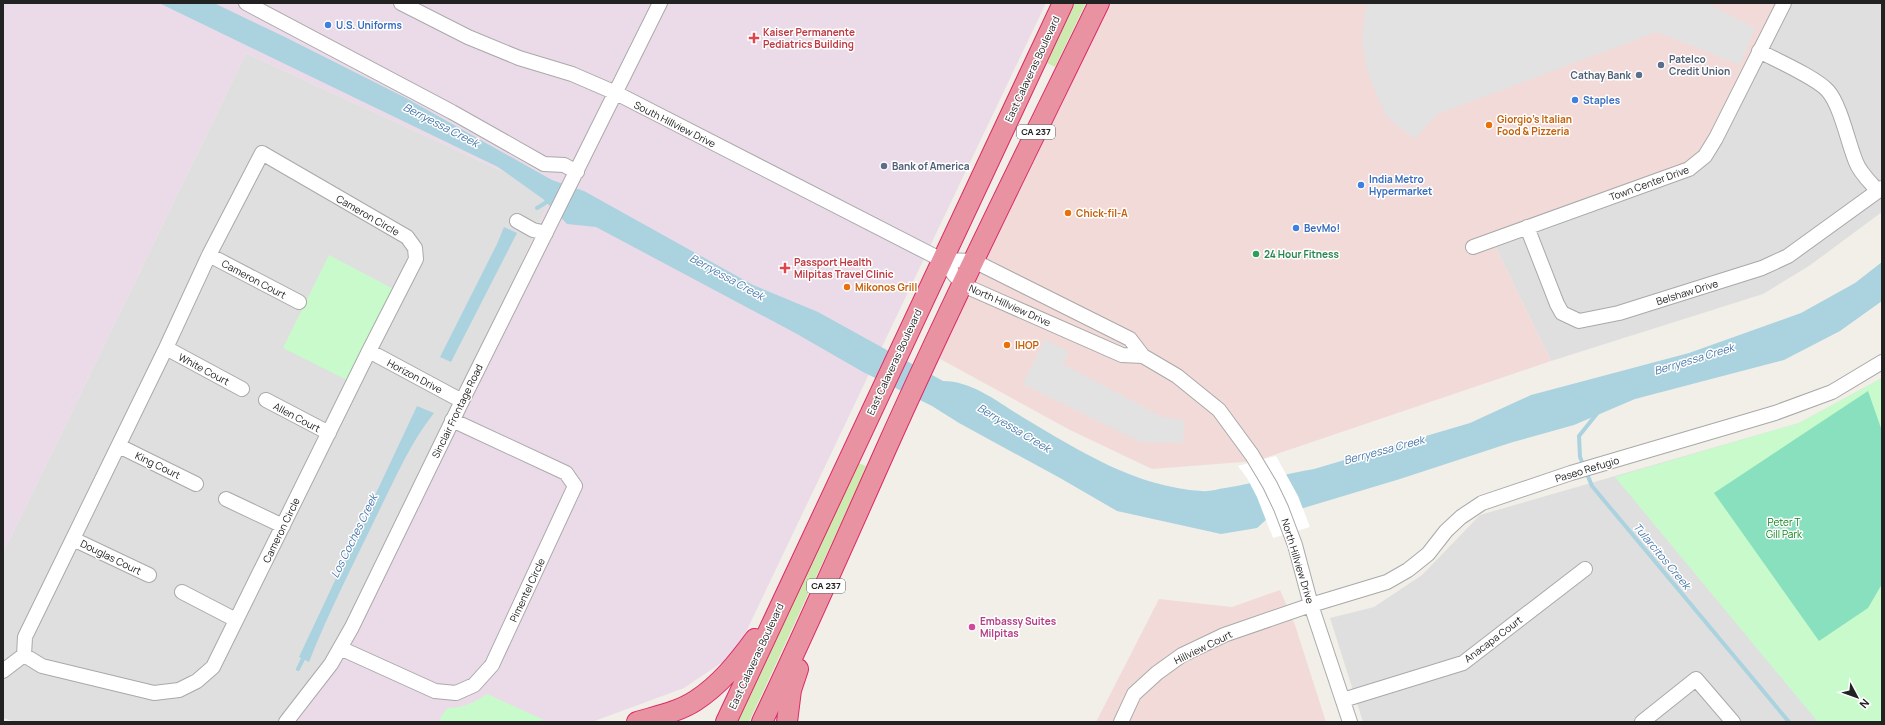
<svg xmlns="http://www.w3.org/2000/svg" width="1885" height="725" font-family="Manrope,sans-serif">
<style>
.residential{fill:#e0dfdf}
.commercial{fill:#f2dad9}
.industrial{fill:#ebdbe8}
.grass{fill:#cdebb0}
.park{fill:#c8facc}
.pitch{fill:#88e0be}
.parking{fill:#e2e2e2}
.water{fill:#aad3df}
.pier{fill:#fff}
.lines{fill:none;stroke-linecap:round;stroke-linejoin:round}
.stream{stroke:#aad3df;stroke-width:4}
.minor-casing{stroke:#a9a9a9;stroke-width:16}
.highway-casing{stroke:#dc2a67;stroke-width:22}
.minor{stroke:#fff;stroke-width:14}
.highway{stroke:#e892a2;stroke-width:20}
.shop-dot{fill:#3f7fe0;stroke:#fff;stroke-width:1.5}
.health-dot{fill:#e0444e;stroke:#fff;stroke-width:1.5}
.service-dot{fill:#5c6f8a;stroke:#fff;stroke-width:1.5}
.food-dot{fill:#e8710a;stroke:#fff;stroke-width:1.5}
.leisure-dot{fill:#2e9e5b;stroke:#fff;stroke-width:1.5}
.hotel-dot{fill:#d1479c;stroke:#fff;stroke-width:1.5}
.labels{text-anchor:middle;stroke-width:3;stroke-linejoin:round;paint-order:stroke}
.shield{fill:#fff;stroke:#646464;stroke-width:1}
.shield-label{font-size:9px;font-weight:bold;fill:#222}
.shop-label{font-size:10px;font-weight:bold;fill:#366cbe;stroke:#fff;text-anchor:start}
.health-label{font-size:10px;font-weight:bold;fill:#be3a42;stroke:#fff;text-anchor:start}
.service-label{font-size:10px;font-weight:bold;fill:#4e5e75;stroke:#fff;text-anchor:start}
.street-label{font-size:10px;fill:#222;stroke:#fff}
.food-label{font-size:10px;font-weight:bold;fill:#c56008;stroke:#fff;text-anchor:start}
.leisure-label{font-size:10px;font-weight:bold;fill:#27864d;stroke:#fff;text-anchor:start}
.park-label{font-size:10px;fill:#0c8416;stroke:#fff}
.hotel-label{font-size:10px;font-weight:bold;fill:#b23c85;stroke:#fff;text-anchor:start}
.water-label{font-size:11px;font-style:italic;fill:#4a7aab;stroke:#fff}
</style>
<rect width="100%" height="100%" fill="#f2efe9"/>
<path class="residential" d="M1784,3H1882V212L1809,266L1763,294L1551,361L1492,240Z
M246,53L552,194L365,620L294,722H16L3,718V553Z
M1882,378V722H1363L1330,618L1374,607L1422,575L1480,515L1799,423Z"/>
<path class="commercial" d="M1099,3H1784L1705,156L1492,240L1551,361L1256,461L1152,469L1070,430L931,354Z
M1280,590L1295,625L1326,722H1096L1159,599L1232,607Z"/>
<path class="industrial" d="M3,3H1046L736,653L684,688L592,722H294L365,620L552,194L246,53L3,553Z"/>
<path class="grass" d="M1075,3H1086L1055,67L1047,63Z
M858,463L866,466L860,482L749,722H738Z"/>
<path class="park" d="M329,255L399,292L353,383L283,348Z
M1882,378V722H1818L1615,477L1799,423Z
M487,694L544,720L536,722H438L447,708C463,708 475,702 487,694Z"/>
<path class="pitch" d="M1868,391L1882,431V584L1868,608L1819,641L1714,493Z"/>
<path class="parking" d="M1367,3H1707L1755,28L1740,65L1657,32L1438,114L1414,139L1386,116L1368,74L1362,41L1365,11Z
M1045,339L1069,352L1063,364L1162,417L1184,420L1183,443L1140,442L1023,384Z"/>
<path class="water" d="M159,3H214L287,38L406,98L552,180L584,191L753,285L818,312L943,381C973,381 999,403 1024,418C1080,451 1135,487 1202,491C1209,492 1218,489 1225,488C1255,483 1284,474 1314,469L1470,423L1531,395L1689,353L1801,313L1855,283L1882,262V301L1840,331L1784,360L1635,399L1574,425L1513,442L1400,479L1267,519L1257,528L1221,534L1117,511L1060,478L959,423L932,406L863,372L797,334L596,227L567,224L543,199L498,167Z
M504,227L517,233L451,362L440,357L497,244Z
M417,406L434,413C410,443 395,479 378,513C354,563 329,611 309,662L299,657Z"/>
<path class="pier" d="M1276,456L1298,496L1310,527L1273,538L1257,497L1247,478L1238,466Z"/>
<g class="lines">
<path class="stream" d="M537,208L550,200
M1599,411L1579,436L1580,457L1592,486L1789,722
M298,669L305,655"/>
<g class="minor-casing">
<path id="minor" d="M246,3L452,112L544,164L564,165L577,172
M401,3L468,37L519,58L572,74L616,93L942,260L963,285L1122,355L1143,356
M1759,51C1776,60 1817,78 1828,91C1841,106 1848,143 1856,162C1860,173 1870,182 1878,191
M262,153L407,237L415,248L416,259L369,351L213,667L197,681L179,690L154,693L42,666L24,655L25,637L166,348L209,255Z
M517,221L533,230L546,233
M1527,227L1557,304L1562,313L1579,321L1619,313L1762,268L1788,256L1882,188
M1473,247L1689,169L1705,156L1716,138L1784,3
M209,255L299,302
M942,260L974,261L1130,339L1143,356L1177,376L1219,410L1252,455L1270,485L1281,508L1295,545L1311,605L1350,722
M166,348L242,389
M369,351L462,401
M266,400L329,433
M119,446L196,484
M226,499L283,526
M73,539L149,575
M182,592L236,620
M340,648L435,691L456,693L474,685L492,665L575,486L566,473L452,420
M3,671L24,655
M1343,700L1463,663L1585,569
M286,722L331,664L352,627L462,401L660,3
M1121,722L1134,694L1157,673L1182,655L1224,635L1311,605L1387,582L1408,570L1428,554L1446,531L1461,517L1482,503L1571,473L1775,413L1832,392L1882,362
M1642,722L1696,679L1733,722"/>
</g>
<g class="highway-casing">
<path id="highway" d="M637,722C657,716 678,712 695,701C720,685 738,662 755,639
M726,722L1063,3
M762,722C805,632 845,541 886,449C953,299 1027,151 1099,3
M787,722L791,690L798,669"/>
</g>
<use href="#minor" class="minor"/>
<use href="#highway" class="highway"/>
</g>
<g class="shop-dot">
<circle cx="328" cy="25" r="4"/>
<circle cx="1575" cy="100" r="4"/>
<circle cx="1361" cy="185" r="4"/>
<circle cx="1296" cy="228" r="4"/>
</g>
<g class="health-dot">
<path d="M752 32h4v4h4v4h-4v4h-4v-4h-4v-4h4z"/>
<path d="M783 262h4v4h4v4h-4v4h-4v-4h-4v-4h4z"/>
</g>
<g class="service-dot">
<circle cx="1661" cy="65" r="4"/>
<circle cx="1639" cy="75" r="4"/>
<circle cx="884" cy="166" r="4"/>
</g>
<g class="food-dot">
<circle cx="1489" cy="125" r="4"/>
<circle cx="1068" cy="213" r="4"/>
<circle cx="847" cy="287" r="4"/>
<circle cx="1007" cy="345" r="4"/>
</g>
<circle class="leisure-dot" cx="1256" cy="254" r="4"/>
<circle class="hotel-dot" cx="972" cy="627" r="4"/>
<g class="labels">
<g class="shield">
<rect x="1017" y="125" width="38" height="14" rx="3"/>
<rect x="807" y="579" width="38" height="14" rx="3"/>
</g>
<g class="shield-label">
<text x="1036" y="135">CA 237</text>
<text x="826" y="589">CA 237</text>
</g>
<g class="shop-label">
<text x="336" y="29">U.S. Uniforms</text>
<text x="1583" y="104">Staples</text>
<text x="1369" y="183">India Metro<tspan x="1369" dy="12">Hypermarket</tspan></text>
<text x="1304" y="232">BevMo!</text>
</g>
<g class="health-label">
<text x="763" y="36">Kaiser Permanente<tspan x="763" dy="12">Pediatrics Building</tspan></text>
<text x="794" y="266">Passport Health<tspan x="794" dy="12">Milpitas Travel Clinic</tspan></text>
</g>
<g class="service-label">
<text x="1669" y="63">Patelco<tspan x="1669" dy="12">Credit Union</tspan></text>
<text x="1631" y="79" text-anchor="end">Cathay Bank</text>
<text x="892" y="170">Bank of America</text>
</g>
<g class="street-label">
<text transform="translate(1032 69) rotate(-65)" y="4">East Calaveras Boulevard</text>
<text transform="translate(675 124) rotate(27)" y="4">South Hillview Drive</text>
<text transform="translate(1649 183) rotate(-20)" y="4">Town Center Drive</text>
<text transform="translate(368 215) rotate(30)" y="4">Cameron Circle</text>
<text transform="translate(254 279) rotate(28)" y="4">Cameron Court</text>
<text transform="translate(1687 292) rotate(-17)" y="4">Belshaw Drive</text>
<text transform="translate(1010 305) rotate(24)" y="4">North Hillview Drive</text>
<text transform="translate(894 362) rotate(-65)" y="4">East Calaveras Boulevard</text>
<text transform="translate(204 369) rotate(28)" y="4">White Court</text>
<text transform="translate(415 376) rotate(28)" y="4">Horizon Drive</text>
<text transform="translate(457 411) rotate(-64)" y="4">Sinclair Frontage Road</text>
<text transform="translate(297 417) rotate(28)" y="4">Allen Court</text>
<text transform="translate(158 465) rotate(26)" y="4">King Court</text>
<text transform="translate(1587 469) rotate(-17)" y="4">Paseo Refugio</text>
<text transform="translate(281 530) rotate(-64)" y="4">Cameron Circle</text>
<text transform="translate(111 557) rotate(26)" y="4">Douglas Court</text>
<text transform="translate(1298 561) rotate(73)" y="4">North Hillview Drive</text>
<text transform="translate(527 590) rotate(-65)" y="4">Pimentel Circle</text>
<text transform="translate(1493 639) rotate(-37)" y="4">Anacapa Court</text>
<text transform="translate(1203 647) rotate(-26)" y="4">Hillview Court</text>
<text transform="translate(756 656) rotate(-65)" y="4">East Calaveras Boulevard</text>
</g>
<g class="food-label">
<text x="1497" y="123">Giorgio's Italian<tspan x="1497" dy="12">Food &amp; Pizzeria</tspan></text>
<text x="1076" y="217">Chick-fil-A</text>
<text x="855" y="291">Mikonos Grill</text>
<text x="1015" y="349">IHOP</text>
</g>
<g class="leisure-label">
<text x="1264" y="258">24 Hour Fitness</text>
</g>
<g class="park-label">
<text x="1784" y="526">Peter T<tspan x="1784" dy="12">Gill Park</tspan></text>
</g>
<g class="hotel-label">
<text x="980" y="625">Embassy Suites<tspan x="980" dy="12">Milpitas</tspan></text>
</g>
<g class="water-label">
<text transform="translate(441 125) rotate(27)" y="4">Berryessa Creek</text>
<text transform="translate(727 277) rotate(29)" y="4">Berryessa Creek</text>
<text transform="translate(1694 359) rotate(-17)" y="4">Berryessa Creek</text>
<text transform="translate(1014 428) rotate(31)" y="4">Berryessa Creek</text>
<text transform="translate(1384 450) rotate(-15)" y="4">Berryessa Creek</text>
<text transform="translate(354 536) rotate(-64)" y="4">Los Coches Creek</text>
<text transform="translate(1662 556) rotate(50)" y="4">Tularcitos Creek</text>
</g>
</g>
<rect width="1885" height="725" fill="none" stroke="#222222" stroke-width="8"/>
<g transform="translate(1857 697) rotate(131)" stroke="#ffffff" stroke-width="3" paint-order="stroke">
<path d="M0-3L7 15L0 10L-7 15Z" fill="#222222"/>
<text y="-6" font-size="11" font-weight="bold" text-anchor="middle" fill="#222222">N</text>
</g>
</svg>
